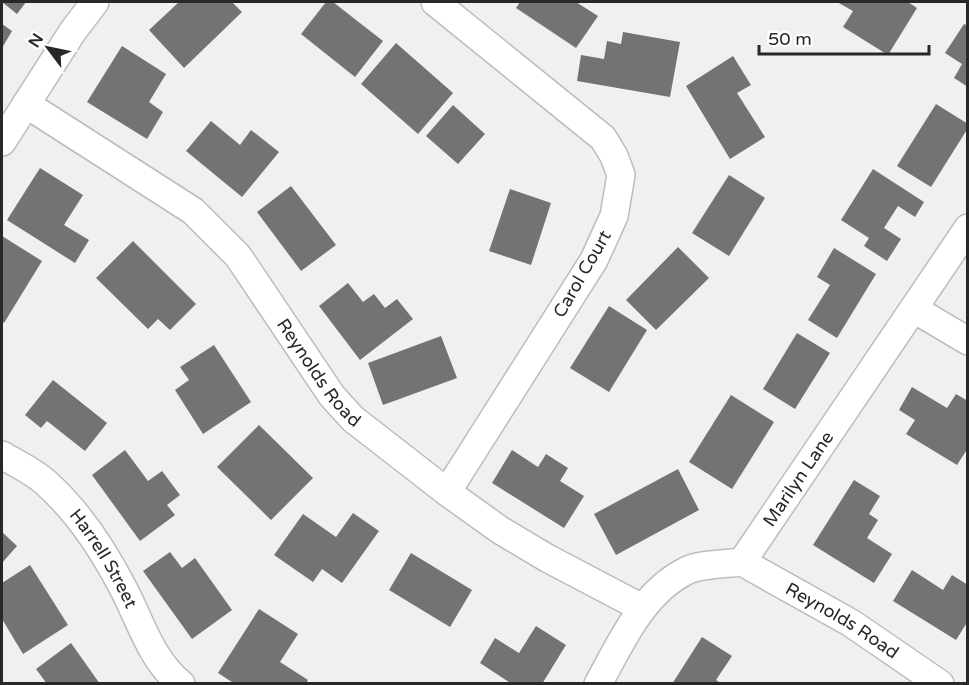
<svg xmlns="http://www.w3.org/2000/svg" width="969" height="685" font-family="'Varela Round',sans-serif">
<style>
.building{fill:#747275}
.lines{fill:none;stroke-linecap:round;stroke-linejoin:round}
.minor-casing{stroke:#bdbbbe;stroke-width:30}
.minor{stroke:#fff;stroke-width:27}
.labels{text-anchor:middle;stroke-width:6;stroke-linejoin:round;paint-order:stroke}
.street-label{font-size:18px;fill:#292829;stroke:#fff}
</style>
<rect width="100%" height="100%" fill="#f0eff2"/>
<path class="building" d="M2,2H26L17,14Z
M179,2H232L242,12L184,68L149,30Z
M326,2H333L383,41L355,77L301,34Z
M520,2H576L598,16L576,48L516,8Z
M837,2H908L917,8L888,55L843,27L853,11Z
M2,24L12,31L2,48Z
M964,24L968,26V87L954,78L962,64L945,53Z
M623,32L680,42L670,97L577,81L581,55L604,59L607,41L621,44Z
M396,43L453,93L418,134L361,84Z
M122,46L166,74L149,102L163,112L147,139L87,102Z
M733,56L751,85L737,93L765,137L730,159L686,86Z
M936,104L968,124V128L931,187L897,166Z
M453,105L485,134L458,164L426,136Z
M211,121L240,145L251,130L279,152L242,197L186,151Z
M40,168L83,195L64,225L89,240L75,263L7,220Z
M873,169L924,202L915,217L898,206L884,228L901,239L887,261L864,246L869,238L841,220Z
M729,175L765,198L729,256L692,233Z
M291,186L336,245L301,271L257,212Z
M510,189L551,203L531,265L489,251Z
M2,236L42,261L4,323L2,321Z
M133,241L196,304L170,330L158,319L148,329L96,278Z
M678,247L709,278L656,330L626,300Z
M834,248L876,274L837,338L808,320L830,285L817,277Z
M348,283L363,302L374,294L385,308L397,299L413,319L360,360L319,306Z
M609,306L647,330L609,392L570,368Z
M797,333L830,353L795,409L763,389Z
M441,336L457,378L383,405L368,363Z
M214,345L251,402L203,434L175,390L189,380L180,367Z
M53,380L107,423L85,451L47,421L41,428L25,415Z
M912,387L947,408L956,394L968,401V448L957,465L906,434L915,420L899,410Z
M731,395L774,422L732,489L689,462Z
M259,425L313,478L271,520L217,467Z
M125,450L148,481L162,471L180,495L167,505L175,515L140,541L92,475Z
M512,450L538,467L546,454L568,468L560,481L584,496L564,528L492,483Z
M678,469L699,510L616,555L594,514Z
M854,480L880,496L869,514L878,520L867,538L892,554L874,583L813,545Z
M353,513L379,531L342,583L322,569L313,582L274,555L303,514L336,537Z
M2,532L17,546L2,563Z
M170,552L182,568L195,558L232,610L192,639L143,571Z
M411,553L472,590L450,627L389,590Z
M30,565L68,625L23,654L2,619V583Z
M912,570L943,590L952,575L968,585V621L956,640L893,601Z
M259,609L298,634L280,662L308,680L306,684H235L218,673Z
M536,626L566,645L542,684H512L480,663L495,638L519,653Z
M702,637L732,656L716,680L722,684H672Z
M71,643L100,684H47L36,669Z"/>
<g class="lines">
<g class="minor-casing">
<g id="minor">
<path d="M435,2L603,138L614,156L621,175L614,216L594,260L447,492"/>
<path id="s1" d="M26,104L193,211L238,256L332,396L353,419L447,492L500,530L547,558L642,608"/>
<path d="M2,142L73,31L95,2"/>
<path d="M914,309L968,341"/>
<path id="s2" d="M2,455C15,463 33,471 45,482C77,510 102,548 122,586C140,619 150,659 181,684"/>
<path id="s3" d="M742,562L851,623L940,684"/>
<path id="s4" d="M598,684C621,643 642,593 686,571C699,564 727,564 742,562L968,228"/>
</g>
</g>
<use href="#minor" class="minor"/>
</g>
<g class="labels">
<g class="street-label">
<text transform="translate(582 274) rotate(-60)" y="6">Carol Court</text>
<text dy="6" stroke="none"><textPath href="#s1" startOffset="404">Reynolds Road</textPath></text>
<text dy="6" stroke="none"><textPath href="#s4" startOffset="303">Marilyn Lane</textPath></text>
<text dy="6" stroke="none"><textPath href="#s2" startOffset="148">Harrell Street</textPath></text>
<text dy="6" stroke="none"><textPath href="#s3" startOffset="116">Reynolds Road</textPath></text>
</g>
</g>
<rect width="969" height="685" fill="none" stroke="#292829" stroke-width="6"/>
<g transform="translate(48 48) rotate(302)" stroke="#ffffff" stroke-width="4.5" paint-order="stroke">
<path d="M0-4.5L10 22L0 15L-10 22Z" fill="#292829"/>
<text y="-9" font-size="16" font-weight="bold" text-anchor="middle" fill="#292829">N</text>
</g>
<path d="M759 45v9h170v-9" fill="none" stroke="#292829" stroke-width="3"/>
<text x="768" y="45" font-size="18" fill="#292829" stroke="#ffffff" stroke-width="4.5" paint-order="stroke">50 m</text>
</svg>
